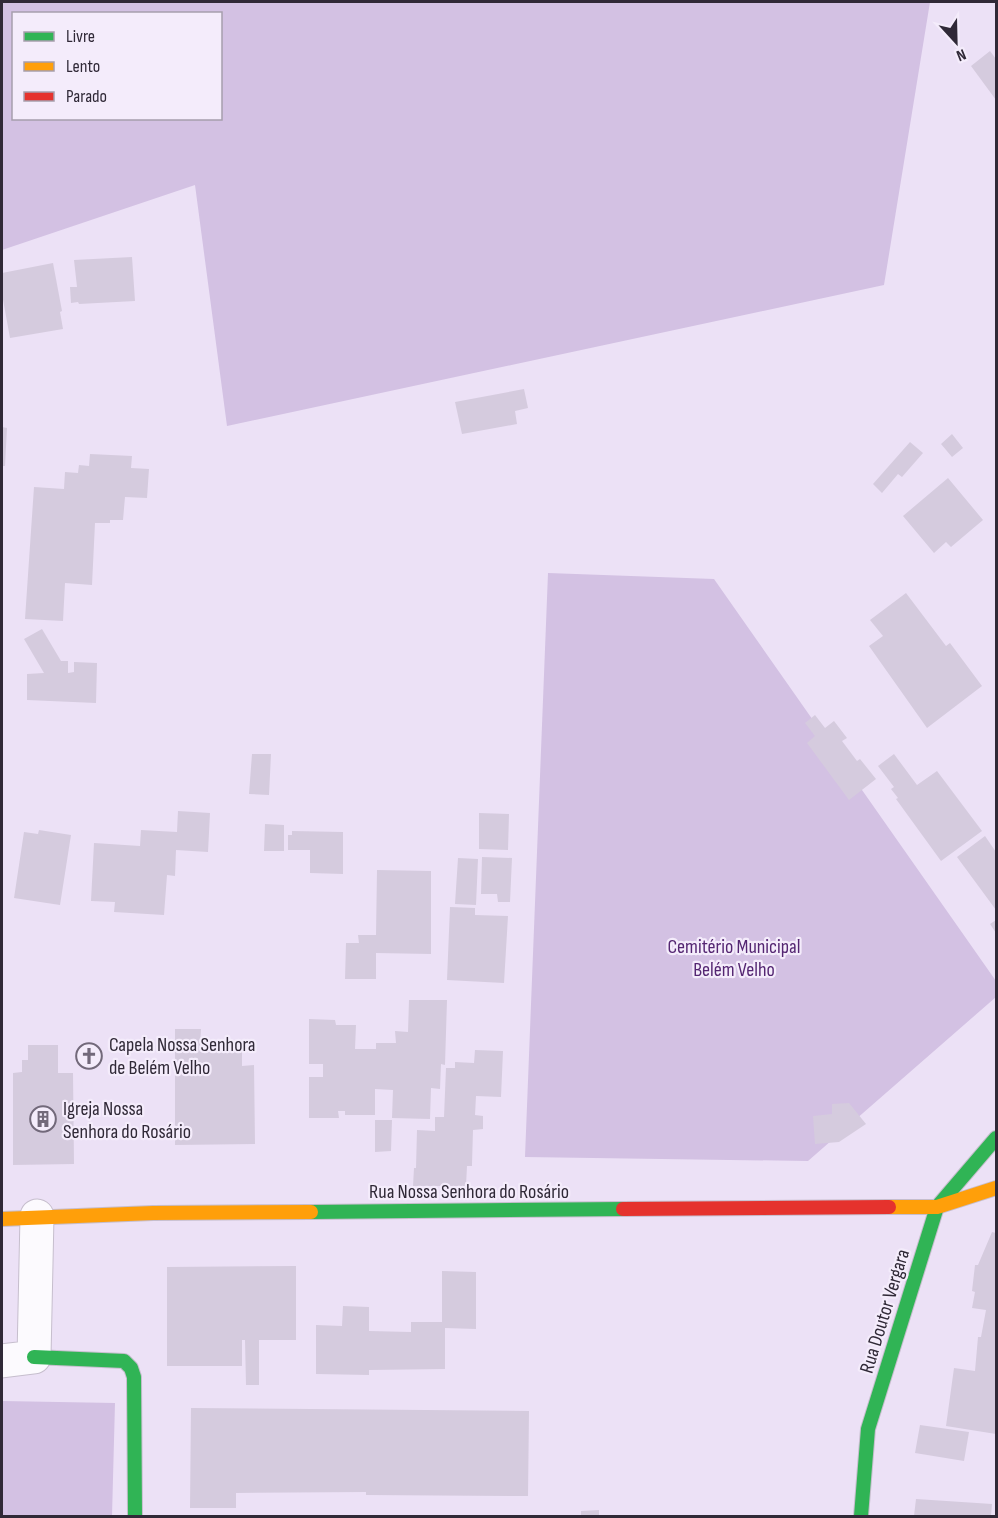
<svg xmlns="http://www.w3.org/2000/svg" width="998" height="1518" font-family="'Sofia Sans Condensed',sans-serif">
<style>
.green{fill:#d3c1e3;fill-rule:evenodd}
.building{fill:#d5cbde}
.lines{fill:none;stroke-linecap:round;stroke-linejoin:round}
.street-casing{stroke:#c6becd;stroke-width:35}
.fast-casing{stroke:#c6becd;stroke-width:16}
.slow-casing{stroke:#c6becd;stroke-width:16}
.jam-casing{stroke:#c6becd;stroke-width:16}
.street{stroke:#fcfafe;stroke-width:33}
.fast{stroke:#30b455;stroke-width:14}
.slow{stroke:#ff9f0a;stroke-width:14}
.jam{stroke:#e5322d;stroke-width:14}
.labels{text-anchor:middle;stroke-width:4.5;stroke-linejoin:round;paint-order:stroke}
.park-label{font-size:20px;fill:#542672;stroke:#f4ecfb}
.poi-label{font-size:20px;fill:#302937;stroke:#f4ecfb;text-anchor:start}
.street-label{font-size:20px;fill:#302937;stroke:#f4ecfb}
</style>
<rect width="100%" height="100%" fill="#ece1f6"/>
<path class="green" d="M2,2H930L884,285L227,426L195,185L2,250ZM14,14H220V118H14Z
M548,573L714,579L996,981V997L808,1161L525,1157Z
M2,1401L115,1403L112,1516H2Z"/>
<path class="building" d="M990,51L996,59V100L971,66Z
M132,257L135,301L79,304L78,302L71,303L70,287H77L74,260Z
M53,263L62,311L60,312L63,329L10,338L2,294V273Z
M524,389L528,408L515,411L517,424L462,434L455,402Z
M2,427L7,428L5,466H2Z
M952,434L963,448L952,457L941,444Z
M910,442L923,453L902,477L898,474L882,493L873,484Z
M90,454L132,456L131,468L149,469L147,498L125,497L123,520H110V523H95L92,585L65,583L63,621L25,619L34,487L64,489L65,472L78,473L79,465L89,466Z
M948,478L983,520L951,547L946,542L934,553L903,516Z
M906,593L946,646L950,643L982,686L927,728L869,646L883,636L870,620Z
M42,629L61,661H68V673L74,672V662L97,663L96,703L27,700V674L44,673L24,639Z
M815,715L825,728L834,721L847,738L842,741L857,761L860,759L876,779L849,800L807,743L815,736L805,723Z
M252,754H271L269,795L249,794Z
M894,754L917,785L937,771L982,831L941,861L896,799L898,798L891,789L894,787L878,766Z
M178,811L210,813L208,852L176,850L175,876L167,875L164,915L114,912L115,902L91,901L94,843L140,846L141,830L177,832Z
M479,813L509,814L508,850L479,849Z
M265,824L284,825V851H264Z
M39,830L71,835L60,905L14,898L24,832L38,834Z
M292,831L343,832V874L310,873V850H288V835H292Z
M985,836L996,852V910L957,857Z
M482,857L512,858L510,902H498L497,894H481Z
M458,858L478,859L476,905L455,904Z
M377,870L431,871V954L376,953V979H345L346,943H359L358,935H376Z
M450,907L475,908V915L508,916L504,983L447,980Z
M996,920V933L990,924Z
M409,1000H447L445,1065L441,1064L440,1089L431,1088L430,1119L392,1118L393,1090L375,1089V1115H345V1111H338L339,1118H309V1077H323V1064H309V1019L335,1020L336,1025H356L355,1049H376V1043H396L395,1031L408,1032Z
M175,1029H201L200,1046H242V1066L254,1065L255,1144L175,1145Z
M28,1045H58V1073H73L74,1164L13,1165V1073L22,1072V1060H28Z
M475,1050L503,1051L501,1097L476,1096L475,1115L483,1116V1129L473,1130L472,1164V1166H467L466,1186H413L414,1168H416L417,1130L435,1131V1117H444L446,1068H455V1062L474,1063Z
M849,1103L866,1124L839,1142L815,1144L813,1116L832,1114V1104Z
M375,1120H392L391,1151L375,1152Z
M992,1232L996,1233V1434L946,1426L954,1368L975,1371L978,1337H981L986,1310L972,1308L975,1292L972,1291L975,1265H978Z
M296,1266V1340H259V1385H246L245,1340H242V1366H167V1267Z
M442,1271L476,1272V1329L445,1328V1369L369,1370V1375L316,1374V1325L342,1326L343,1306L369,1307V1331L411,1332V1322H442Z
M191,1408L529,1411L528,1496L366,1495V1492L236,1493V1508H190Z
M920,1425L969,1432L964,1461L915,1453Z
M916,1499L992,1504L991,1516H914Z
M599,1510V1516H581V1511Z"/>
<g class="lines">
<g class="street-casing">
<path id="street" d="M2,1361L34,1357L37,1216"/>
</g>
<g class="fast-casing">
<path id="fast" d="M311,1212L623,1209
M34,1357L124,1361L131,1368L134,1377L135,1516
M861,1516L868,1429L937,1207L996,1138"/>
</g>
<g class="slow-casing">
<path id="slow" d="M889,1207H937L996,1188
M2,1219L153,1213L311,1212"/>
</g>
<g class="jam-casing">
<path id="jam" d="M623,1209L889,1207"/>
</g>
<use href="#street" class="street"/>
<use href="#fast" class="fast"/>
<use href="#slow" class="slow"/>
<use href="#jam" class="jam"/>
</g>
<defs>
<g id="church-ring" transform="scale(1.35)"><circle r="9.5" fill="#f4ecfb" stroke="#72697a" stroke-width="1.5"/><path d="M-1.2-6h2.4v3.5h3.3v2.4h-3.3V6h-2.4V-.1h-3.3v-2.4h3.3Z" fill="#72697a"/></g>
<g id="building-ring" transform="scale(1.35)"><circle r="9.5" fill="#f4ecfb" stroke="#72697a" stroke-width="1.5"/><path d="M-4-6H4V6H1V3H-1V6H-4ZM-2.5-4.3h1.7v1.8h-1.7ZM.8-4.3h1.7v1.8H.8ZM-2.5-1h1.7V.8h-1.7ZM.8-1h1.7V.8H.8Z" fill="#72697a"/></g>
</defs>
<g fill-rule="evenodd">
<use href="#church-ring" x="89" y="1056"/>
<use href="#building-ring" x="43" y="1119"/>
</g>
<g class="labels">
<g class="park-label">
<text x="734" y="953">Cemitério Municipal<tspan x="734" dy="23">Belém Velho</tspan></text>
</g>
<g class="poi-label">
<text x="109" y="1051">Capela Nossa Senhora<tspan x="109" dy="23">de Belém Velho</tspan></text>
<text x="63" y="1115">Igreja Nossa<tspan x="63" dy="23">Senhora do Rosário</tspan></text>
</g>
<g class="street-label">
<text x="469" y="1198">Rua Nossa Senhora do Rosário</text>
<text transform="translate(884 1311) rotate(-73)" y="7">Rua Doutor Vergara</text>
</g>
</g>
<rect width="998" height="1518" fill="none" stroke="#302937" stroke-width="6"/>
<rect x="12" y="12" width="210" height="108" fill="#f4ecfb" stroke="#a69ead" stroke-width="1.5"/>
<rect x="24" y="32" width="30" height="9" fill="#30b455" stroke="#a69ead" stroke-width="1.5"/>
<text x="66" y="42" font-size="18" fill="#302937">Livre</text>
<rect x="24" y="62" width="30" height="9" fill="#ff9f0a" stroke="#a69ead" stroke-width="1.5"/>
<text x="66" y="72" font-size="18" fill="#302937">Lento</text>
<rect x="24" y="92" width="30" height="9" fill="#e5322d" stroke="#a69ead" stroke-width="1.5"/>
<text x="66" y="102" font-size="18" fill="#302937">Parado</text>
<g transform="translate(956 42) rotate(158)" stroke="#f4ecfb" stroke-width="4.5" paint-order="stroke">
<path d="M0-4.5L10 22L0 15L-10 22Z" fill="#302937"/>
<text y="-9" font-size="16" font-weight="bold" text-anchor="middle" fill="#302937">N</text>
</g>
</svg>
